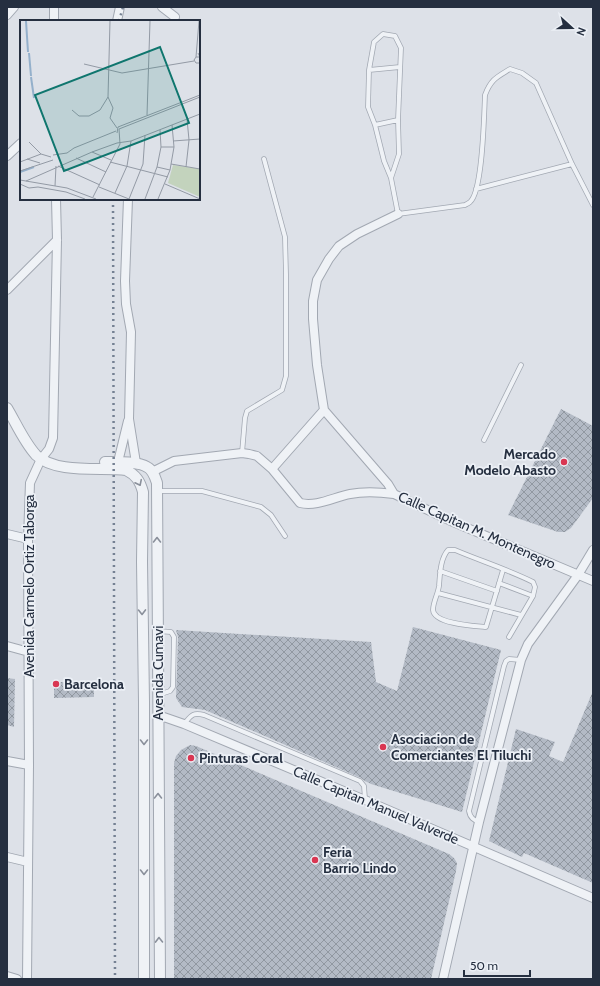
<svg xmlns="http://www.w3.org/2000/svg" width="600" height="986" font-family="Cabin,sans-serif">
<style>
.building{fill:url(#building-cross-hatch)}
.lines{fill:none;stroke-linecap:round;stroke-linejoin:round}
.service-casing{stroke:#a2a8b2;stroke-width:5.5}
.minor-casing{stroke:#a2a8b2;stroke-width:10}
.tertiary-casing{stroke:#a2a8b2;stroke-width:12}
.service{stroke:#eff2f6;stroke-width:4}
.minor{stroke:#eff2f6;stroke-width:8}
.tertiary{stroke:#eff2f6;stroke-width:10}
.rail{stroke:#758193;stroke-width:2.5;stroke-dasharray:2 4;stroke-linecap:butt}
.oneway{stroke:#8a909b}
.poi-dot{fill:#d93652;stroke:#ecf0f6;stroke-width:1.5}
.labels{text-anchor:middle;stroke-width:3.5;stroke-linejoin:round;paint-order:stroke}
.poi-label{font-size:14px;font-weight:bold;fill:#252f40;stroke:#ecf0f6;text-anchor:start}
.street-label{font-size:14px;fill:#252f40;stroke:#ecf0f6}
.inset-river{fill:none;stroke:#94b0cb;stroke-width:2}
.inset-road{fill:none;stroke:#939aa5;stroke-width:1}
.view{fill:#0f766e;fill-opacity:0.15;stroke:#0f766e;stroke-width:2}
.inset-edge{fill:none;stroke:#252f40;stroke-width:2}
</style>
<defs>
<pattern id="building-cross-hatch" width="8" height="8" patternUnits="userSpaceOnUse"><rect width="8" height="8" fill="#b3bac5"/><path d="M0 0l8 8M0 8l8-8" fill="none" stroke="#9198a1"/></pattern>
</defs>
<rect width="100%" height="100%" fill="#dde1e8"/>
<path class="building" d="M561,409L593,426V498L571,528L565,532H558L508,515Z
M413,627L501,650L462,812L371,784L365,781L361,778L205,710L182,707L176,698L178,637L176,630L371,642L376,682L397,691Z
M7,678L15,679L14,727L7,725Z
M54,682H94V697L54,698Z
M593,691V883L524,853L522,857L489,841L516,729L555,742L549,756L563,762Z
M190,745L196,746L449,854L454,858L457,863L456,871L431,979H174V763L176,756L181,750Z"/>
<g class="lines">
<g class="service-casing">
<path id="service" d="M369,70L400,67
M375,125L398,120
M391,178L399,154L398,120L401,48L395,36L383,34L374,42L369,70L368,107L375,125L384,161L391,178L398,214L465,205C467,204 469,203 470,202C483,191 484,114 485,95C491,79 497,77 510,69L522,73L536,83L572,164L593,205
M476,189L572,164
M484,440L521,365
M242,453L245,418L247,411L282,390L286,376V274L285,237L264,159
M158,491H202L261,507L271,515L285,536
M503,570L486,627C474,626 434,624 433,610C433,602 438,594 439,586C440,575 440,559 448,550H455C481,561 509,570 533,582L535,587L533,596L509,637
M440,571L497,591
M499,583L533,596
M438,593L521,615
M158,631L171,632L174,637L173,687L170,691L158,695
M184,724C191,716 192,712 204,715L360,781L364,786L365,799
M479,822C474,820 470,818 469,811L504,666L506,661L509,659L521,660"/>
</g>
<g class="minor-casing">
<path id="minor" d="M162,7L175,17
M7,15L14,7
M54,21V7
M117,21L120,7
M7,156L21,143
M128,199L125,281L126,304L131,332L129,419L136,463
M398,214L357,234L339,246L329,259L317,280L313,301V319L317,365L324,410L388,484L394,494L453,522L593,581
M7,290L57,240
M118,462L128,421
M272,469L324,410
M152,472L174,461L242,453L249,454L257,456L272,469L300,503C317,507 334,497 350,494C365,491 379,492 394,494
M7,534L28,539
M7,646L29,652
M158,715L184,724L365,800L593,898
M7,761L29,765
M7,857L28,862
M7,976L17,979
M27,979L29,765L28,539L30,483L41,459L49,449L53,438L57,240L56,199
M443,979L479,822L521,660L528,644L578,575L593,550"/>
</g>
<g class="tertiary-casing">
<path id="tertiary" d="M7,408C16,423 24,442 36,455C56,474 100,467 126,470C136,475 140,481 143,492L142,562L144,702V979
M105,462C115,462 138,461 147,467C153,470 155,477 157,483L160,979"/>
</g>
<use href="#service" class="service"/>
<use href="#minor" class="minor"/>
<use href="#tertiary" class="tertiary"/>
<path class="rail" d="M119,21L123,7
M113,199L115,979"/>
</g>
<defs><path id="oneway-chevron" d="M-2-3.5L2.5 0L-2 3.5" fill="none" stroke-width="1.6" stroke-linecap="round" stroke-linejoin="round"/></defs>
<g class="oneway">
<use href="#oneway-chevron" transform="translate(139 483) rotate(64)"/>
<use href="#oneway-chevron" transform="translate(157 540) rotate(-90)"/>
<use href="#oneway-chevron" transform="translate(142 612) rotate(89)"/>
<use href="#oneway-chevron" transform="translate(144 742) rotate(90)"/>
<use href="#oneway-chevron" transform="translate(158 796) rotate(-90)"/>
<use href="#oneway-chevron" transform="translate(144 872) rotate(90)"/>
<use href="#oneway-chevron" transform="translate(159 940) rotate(-91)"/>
</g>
<g class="poi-dot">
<circle cx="564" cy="462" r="4"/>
<circle cx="56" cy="684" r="4"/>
<circle cx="383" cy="747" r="4"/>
<circle cx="191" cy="758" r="4"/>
<circle cx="315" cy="860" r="4"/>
</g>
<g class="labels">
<g class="poi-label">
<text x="556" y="459" text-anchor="end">Mercado<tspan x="556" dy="16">Modelo Abasto</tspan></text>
<text x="64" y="689">Barcelona</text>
<text x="391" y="744">Asociacion de<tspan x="391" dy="16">Comerciantes El Tiluchi</tspan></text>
<text x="199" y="763">Pinturas Coral</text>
<text x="323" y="857">Feria<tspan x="323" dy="16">Barrio Lindo</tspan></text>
</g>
<g class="street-label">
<text transform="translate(477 530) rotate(24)" y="5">Calle Capitan M. Montenegro</text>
<text transform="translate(29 586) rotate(-90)" y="5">Avenida Carmelo Ortiz Taborga</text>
<text transform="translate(158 673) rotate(-90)" y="5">Avenida Cumavi</text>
<text transform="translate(376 805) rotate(23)" y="5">Calle Capitan Manuel Valverde</text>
</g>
</g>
<g transform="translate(20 20)">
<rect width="180" height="180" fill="#dde1e8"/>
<path d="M153,145L180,149V177L148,163Z" fill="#c3d3bd"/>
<path class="inset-river" d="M6,1L8,32M9,33L11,56M11,57L14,78M0,152L14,147"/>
<path class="inset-road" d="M178,33L180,37H176L174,40L176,43H180M176,37L179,1M64,44L102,53L174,41M88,77L93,88L90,98L97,108M52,90L59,96H69L80,90L88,77L90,1M127,95L130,1M97,113L98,107L180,75M153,121L180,119M9,122L21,134L31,137M141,127H154M72,132L91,140M33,135L47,133L54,128L96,111M56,138L86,152M7,139L20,143M0,142L21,134M90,142L148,157M151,144L180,149M38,146L80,165M137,147L150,150M166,147L169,120L167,99M0,151L33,140M0,160L47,168L76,179M6,161L72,132L97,123L111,121L180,94M0,164L9,168L18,167L46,172L65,179M145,164L180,179M35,166L36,146M79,167L109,179M95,173L107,146L111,121M73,177L100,124L99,109L180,77M109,179L123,144L125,115M125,179L137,147L141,127L140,110M138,179L150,150L154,127L152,105"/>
<path class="view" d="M140,27L169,103L44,151L15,75Z"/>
<rect width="180" height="180" class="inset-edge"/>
</g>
<rect width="600" height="986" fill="none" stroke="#252f40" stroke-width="16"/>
<g transform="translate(572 28) rotate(111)" stroke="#ecf0f6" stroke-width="3" paint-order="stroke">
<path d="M0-3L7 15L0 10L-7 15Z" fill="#252f40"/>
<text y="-6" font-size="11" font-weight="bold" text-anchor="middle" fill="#252f40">N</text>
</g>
<path d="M464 970v6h66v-6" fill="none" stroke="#252f40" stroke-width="2"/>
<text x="470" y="970" font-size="12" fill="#252f40" stroke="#ecf0f6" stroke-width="3" paint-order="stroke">50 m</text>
</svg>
